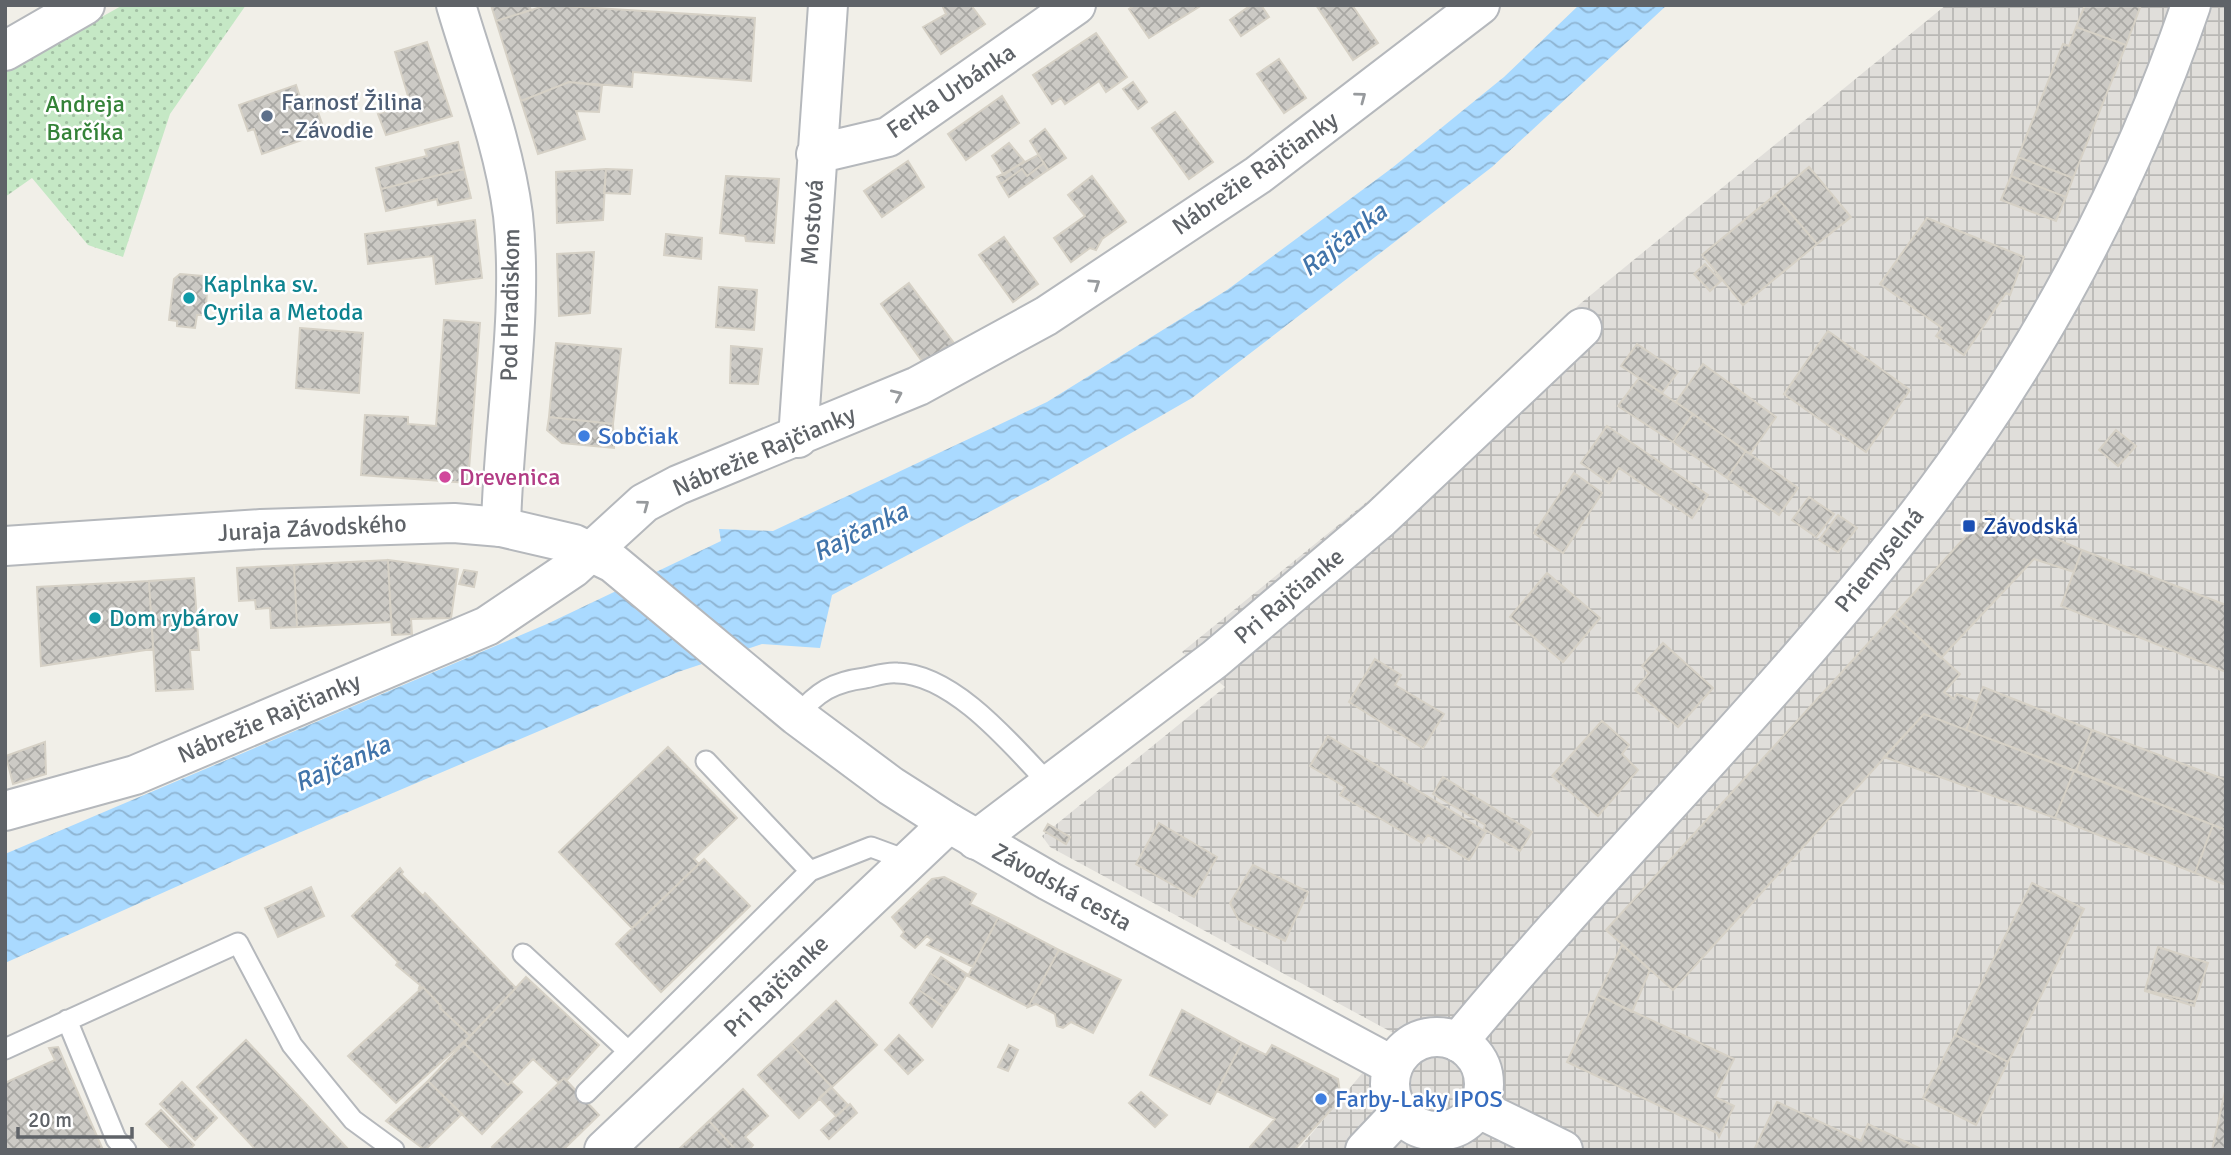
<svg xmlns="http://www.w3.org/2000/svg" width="2231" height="1155" font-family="Signika,sans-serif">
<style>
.industrial{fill:url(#industrial-grid)}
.park{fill:url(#park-dots)}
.water{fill:url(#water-waves)}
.building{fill:url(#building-cross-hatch);stroke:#d6d1c6;stroke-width:2}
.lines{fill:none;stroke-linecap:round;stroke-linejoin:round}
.service-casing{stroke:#b5b8bc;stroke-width:23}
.minor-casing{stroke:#b5b8bc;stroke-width:42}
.tertiary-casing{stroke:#b5b8bc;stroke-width:42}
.service{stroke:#fff;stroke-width:19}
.minor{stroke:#fff;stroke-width:38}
.tertiary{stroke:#fff;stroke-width:38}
.oneway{stroke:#979a9d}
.service-dot{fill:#5c6f8a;stroke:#fff;stroke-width:2.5}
.culture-dot{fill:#0f9aa8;stroke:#fff;stroke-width:2.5}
.shop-dot{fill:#3f7fe0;stroke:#fff;stroke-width:2.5}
.hotel-dot{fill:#d1479c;stroke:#fff;stroke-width:2.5}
.transit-dot{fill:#1a4fb4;stroke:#fff;stroke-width:2.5}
.labels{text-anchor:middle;stroke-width:5;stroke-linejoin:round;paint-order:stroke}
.street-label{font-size:24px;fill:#5f6368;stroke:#fff}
.service-label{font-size:24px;fill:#4e5e75;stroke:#fff;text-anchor:start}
.park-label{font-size:24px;fill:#348238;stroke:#fff}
.culture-label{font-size:24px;fill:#0d838f;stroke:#fff;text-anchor:start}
.shop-label{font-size:24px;fill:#366cbe;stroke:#fff;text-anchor:start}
.hotel-label{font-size:24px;fill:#b23c85;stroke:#fff;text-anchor:start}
.transit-label{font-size:24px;fill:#164399;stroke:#fff;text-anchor:start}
.water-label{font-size:26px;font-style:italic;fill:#4174aa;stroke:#fff}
</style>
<defs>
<pattern id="industrial-grid" width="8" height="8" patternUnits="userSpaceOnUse" patternTransform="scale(1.75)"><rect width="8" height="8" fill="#e0deda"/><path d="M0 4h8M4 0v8" fill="none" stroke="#b9b8b5"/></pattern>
<pattern id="park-dots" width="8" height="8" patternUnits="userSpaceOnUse" patternTransform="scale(1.75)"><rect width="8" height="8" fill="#c5e8c5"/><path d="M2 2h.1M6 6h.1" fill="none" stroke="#a3c0a4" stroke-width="1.8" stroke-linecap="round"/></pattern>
<pattern id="water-waves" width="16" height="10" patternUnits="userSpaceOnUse" patternTransform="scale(1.75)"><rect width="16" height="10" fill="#aadaff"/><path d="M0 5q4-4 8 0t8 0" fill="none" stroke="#8eb4d2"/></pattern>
<pattern id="building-cross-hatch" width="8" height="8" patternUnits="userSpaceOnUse" patternTransform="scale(1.75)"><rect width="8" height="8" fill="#cccac5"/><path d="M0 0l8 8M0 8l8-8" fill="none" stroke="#a9a8a4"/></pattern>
</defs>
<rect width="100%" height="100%" fill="#f1efe8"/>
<path class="industrial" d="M1946,5H2226V1150H1298L1395,1034L1050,847L1042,836L1225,687L1182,652L1395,479L1581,303Z"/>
<path class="park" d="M123,5H246L170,114L123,257L88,245L32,178L5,197V71Z"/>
<path class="water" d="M1579,5H1667L1492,167L1192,398L1046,482L832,595L820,648L762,644L678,672L268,846L5,963V854L547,624L721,541L719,529L773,531L1047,402L1227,290L1392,168L1504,77Z"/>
<path class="building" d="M491,5H529L531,10L496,21Z
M547,5L755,18L751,81L633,72L632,87L569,82L521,101L496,21Z
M971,5L985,24L941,54L923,27L946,14L942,5Z
M1135,5H1202L1149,38L1129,9Z
M1251,5H1261L1269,17L1241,36L1230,20Z
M1316,5H1352L1378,43L1353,60Z
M2085,5H2141L2126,45L2076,27Z
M2076,27L2126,45L2073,178L2018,157L2063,44L2069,46Z
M1096,33L1127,77L1106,92L1099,81L1065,104L1061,98L1052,104L1033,75Z
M427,42L452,116L386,135L378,114L410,103L395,52Z
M1279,59L1306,98L1284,113L1257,74Z
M569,82L602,86L599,112L576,111L585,139L538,154L521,101Z
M1133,82L1147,102L1138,109L1123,89Z
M296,85L302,103L313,98L325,132L262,154L254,129L248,131L239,105Z
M1002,96L1019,123L966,160L948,134Z
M1175,112L1213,162L1189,179L1152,128Z
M1045,129L1066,158L1048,170L1030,141Z
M458,142L464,169L381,189L376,168L427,156L425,150Z
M1009,143L1024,161L1004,175L992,156Z
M1038,155L1044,163L1027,176L1022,169L1001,184L997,177Z
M2018,157L2073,178L2066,197L2011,176Z
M908,161L924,187L882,217L864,191Z
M1044,163L1048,170L1009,197L1001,184L1022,169L1027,176Z
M1809,167L1851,217L1817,244L1775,195Z
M464,169L471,198L438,205L437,199L386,211L381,189Z
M606,169L632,170L630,194L604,193Z
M606,169L603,220L557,223L556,172Z
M726,176L779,179L774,243L746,241L745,236L720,233Z
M1092,176L1126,222L1102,239L1096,250L1090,248L1071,262L1054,238L1085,216L1068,195Z
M2011,176L2066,197L2056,221L2001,200Z
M1775,195L1817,244L1743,305L1702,255Z
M1927,218L2024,257L2010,295L2006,293L1964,355L1936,336L1942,328L1880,284Z
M475,220L482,278L436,284L433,256L368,264L365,234Z
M666,234L702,238L701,259L664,255Z
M1004,237L1038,284L1013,302L979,255Z
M594,252L590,313L559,316L557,254Z
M1705,264L1721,281L1710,291L1694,274Z
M180,274L203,276L208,282L205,315H197L195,328L177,326V321L169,320L174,279Z
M909,283L954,343L924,364L881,304Z
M719,287L757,290L754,330L716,327Z
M444,320L480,323L468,483L361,475L365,415L408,417V424L436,426Z
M300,328L363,333L359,393L296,388Z
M1828,331L1910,390L1866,452L1784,394Z
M556,343L621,349L613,424L549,417Z
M1637,344L1678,372L1662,393L1621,366Z
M731,346L762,349L758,384L730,383Z
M1703,364L1776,417L1750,454L1676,402Z
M1639,378L1693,414L1673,442L1618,406Z
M1693,414L1746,451L1727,478L1673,442Z
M549,417L613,424L614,448L562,443L547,430Z
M1607,426L1708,495L1692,518L1619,468L1609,483L1581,463Z
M2116,430L2136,446L2118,466L2099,450Z
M1746,451L1798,488L1779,515L1727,478Z
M1574,473L1602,493L1563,553L1534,533Z
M1809,497L1834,514L1816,537L1792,520Z
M1989,511L2002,523L2008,518L2082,550L2074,572L2034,559L1941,658L1894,615Z
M1838,515L1857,528L1838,552L1819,540Z
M2082,550L2226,605V672L2061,606Z
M388,560L458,569L451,618L411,619L412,634L392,635Z
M388,560L391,622L297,627L294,565Z
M294,565L297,627L271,628L270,608L256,609L255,600L239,601L237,568Z
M464,570L477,572L474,587L459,584Z
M1547,573L1600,618L1563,662L1510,617Z
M194,578L199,650H190L193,689L156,691L149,581Z
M149,581L153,649L41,666L37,587Z
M1894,615L1960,674L1944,692L1954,699L1957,694L1977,702L1966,730L1924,714L1673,990L1606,930Z
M1663,643L1713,688L1678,727L1635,690L1649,673L1642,666Z
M1375,659L1401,675L1395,685L1444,714L1423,748L1349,702Z
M1983,687L2092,730L2076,771L1966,730Z
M1924,714L2074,771L2055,818L1884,757Z
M1602,721L1629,745L1622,754L1638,770L1598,816L1552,776Z
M2092,730L2226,780V830L2076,771Z
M1328,736L1486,832L1469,860L1428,835L1422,843L1340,795L1345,787L1310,766Z
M45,742L46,774L13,784L6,756Z
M668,747L737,818L694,859L699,864L632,928L559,852Z
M2074,771L2213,825L2195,873L2055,818Z
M1443,777L1532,832L1520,851L1484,829L1485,825L1433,794Z
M1159,823L1217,857L1194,897L1136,864Z
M1048,824L1070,837L1066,844L1044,831Z
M2213,825L2226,830V885L2195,873Z
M704,859L750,906L661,992L616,944Z
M1253,865L1308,892L1285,941L1238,919L1230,903Z
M400,868L403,872L401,874L423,896L425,893L516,988L470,1036L440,1008L441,1006L423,987L419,988L420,985L396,965L398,962L352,916Z
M944,877L976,894L970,904L998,918L973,967L927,945L932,940L927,936L915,948L901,936L904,932L892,917L932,879Z
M2032,883L2084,909L2008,1062L1955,1035Z
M311,887L324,916L278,937L265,908Z
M998,918L1059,950L1028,1007L968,976Z
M1622,945L1650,970L1632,1012L1598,995Z
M2158,947L2208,963L2195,1002L2145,990Z
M1059,950L1121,980L1093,1033L1071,1022L1063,1028L1057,1026L1055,1014L1036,1004L1028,1007Z
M941,957L967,974L957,991L930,973Z
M930,973L957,991L945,1008L919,990Z
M526,977L599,1045L567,1080L564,1078L559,1083L533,1059L508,1085L464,1043Z
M423,987L441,1006L440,1008L470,1036L396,1103L348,1056Z
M919,990L945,1008L932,1027L910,1003Z
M2145,990L2195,1002L2194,1006L2145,991Z
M1598,995L1734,1059L1715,1097L1734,1106L1719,1137L1717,1133L1567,1062Z
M836,1001L877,1045L832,1087L791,1044Z
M1182,1010L1242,1043L1210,1104L1150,1075Z
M899,1035L923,1060L908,1074L885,1050Z
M1955,1035L2008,1062L1976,1125L1923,1098Z
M246,1040L349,1150H256L197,1087Z
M464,1043L508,1085L511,1082L522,1092L482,1134L428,1081Z
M1242,1043L1266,1055L1272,1045L1338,1079L1341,1099L1294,1150H1252L1250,1147L1275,1119L1217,1091Z
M791,1044L832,1087L799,1118L758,1075Z
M1009,1045L1018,1050L1008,1071L998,1067Z
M58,1047L103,1150H5V1083L55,1060L49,1048Z
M564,1078L599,1115L563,1150H494L492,1147Z
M428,1081L462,1114L425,1150L386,1121Z
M182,1082L217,1118L195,1140L160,1104Z
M831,1087L848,1105L836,1116L819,1098Z
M2226,1087V1150H2212Z
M743,1089L768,1116L745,1137L753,1145L749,1150H736L709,1121Z
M1141,1092L1167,1115L1155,1127L1129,1103Z
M1777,1102L1861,1141L1868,1124L1923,1150H1754Z
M850,1104L857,1113L829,1139L821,1130Z
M161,1110L194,1145L189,1150H172L146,1124Z
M709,1121L736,1150H678Z"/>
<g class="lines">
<g class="service-casing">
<path id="service" d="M797,716C817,692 833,682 865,678C875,676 886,672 897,673C954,674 1013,746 1050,785
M706,761L810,871
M523,954L628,1051
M67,1020L116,1139L126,1150
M5,1049L238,943L292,1045L353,1120L394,1150
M586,1093L810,871L871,847L909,861"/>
</g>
<g class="minor-casing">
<path id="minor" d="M456,5C476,73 504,144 513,215C524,314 503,427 501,527
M5,51L85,5
M816,154L888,137L1076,5
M798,438L828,5
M5,811L135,775L487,626L573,568L644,503L678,485L918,386L1046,316L1258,175L1480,5
M976,840L1215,659L1380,519L1582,328
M1458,1042C1607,862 1776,699 1919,513C2036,361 2129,187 2191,5
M604,1150L949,823
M1365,1150L1400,1113"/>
</g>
<g class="tertiary-casing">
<path id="tertiary" d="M5,546L261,529L454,523L501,527L574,544L613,563L797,716L891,786L949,823L1049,881L1393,1066
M1390 1084a47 47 0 1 1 94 0a47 47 0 1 1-94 0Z
M1477,1108L1563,1150"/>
</g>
<use href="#service" class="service"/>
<use href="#minor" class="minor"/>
<use href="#tertiary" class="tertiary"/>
</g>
<defs><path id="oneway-chevron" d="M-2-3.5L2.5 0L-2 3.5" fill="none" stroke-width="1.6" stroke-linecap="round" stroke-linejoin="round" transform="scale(1.75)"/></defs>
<g class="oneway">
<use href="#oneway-chevron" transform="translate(1361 97) rotate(-37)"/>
<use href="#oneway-chevron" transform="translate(1095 284) rotate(-34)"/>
<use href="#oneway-chevron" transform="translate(897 395) rotate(-24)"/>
<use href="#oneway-chevron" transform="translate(644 505) rotate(-37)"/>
</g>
<circle class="service-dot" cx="267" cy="116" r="7"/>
<g class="culture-dot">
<circle cx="189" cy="298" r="7"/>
<circle cx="95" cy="618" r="7"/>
</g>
<g class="shop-dot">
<circle cx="584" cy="436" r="7"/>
<circle cx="1321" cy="1099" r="7"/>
</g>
<circle class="hotel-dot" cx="445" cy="477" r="7"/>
<rect class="transit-dot" x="1962" y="519" width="14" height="14" rx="3.5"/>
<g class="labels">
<g class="street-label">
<text transform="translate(951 91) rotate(-34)" y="8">Ferka Urbánka</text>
<text transform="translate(1255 173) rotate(-35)" y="8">Nábrežie Rajčianky</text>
<text transform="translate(812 222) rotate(-86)" y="8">Mostová</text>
<text transform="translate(510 305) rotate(-89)" y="8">Pod Hradiskom</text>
<text transform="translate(764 451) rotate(-23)" y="8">Nábrežie Rajčianky</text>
<text transform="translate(312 528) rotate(-3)" y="8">Juraja Závodského</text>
<text transform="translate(1879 560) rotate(-51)" y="8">Priemyselná</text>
<text transform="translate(1289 596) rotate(-40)" y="8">Pri Rajčianke</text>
<text transform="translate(269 718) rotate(-23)" y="8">Nábrežie Rajčianky</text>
<text transform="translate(1062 887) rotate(29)" y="8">Závodská cesta</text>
<text transform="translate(776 986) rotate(-44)" y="8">Pri Rajčianke</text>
</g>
<g class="service-label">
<text x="281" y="110">Farnosť Žilina<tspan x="281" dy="28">- Závodie</tspan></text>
</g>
<g class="park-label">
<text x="85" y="112">Andreja<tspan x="85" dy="28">Barčíka</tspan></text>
</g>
<g class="culture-label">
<text x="203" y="292">Kaplnka sv.<tspan x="203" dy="28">Cyrila a Metoda</tspan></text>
<text x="109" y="626">Dom rybárov</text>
</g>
<g class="shop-label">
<text x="598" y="444">Sobčiak</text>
<text x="1335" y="1107">Farby-Laky IPOS</text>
</g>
<g class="hotel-label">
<text x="459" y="485">Drevenica</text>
</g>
<g class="transit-label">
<text x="1983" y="534">Závodská</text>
</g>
<g class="water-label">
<text transform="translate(1343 239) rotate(-38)" y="9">Rajčanka</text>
<text transform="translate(860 531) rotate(-26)" y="9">Rajčanka</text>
<text transform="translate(342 763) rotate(-24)" y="9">Rajčanka</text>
</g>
</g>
<rect width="2231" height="1155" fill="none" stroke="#5f6368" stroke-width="14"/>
<path d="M18 1127v10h114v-10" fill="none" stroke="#5f6368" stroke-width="3.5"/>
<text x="28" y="1127" font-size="21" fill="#5f6368" stroke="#ffffff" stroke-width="5" paint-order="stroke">20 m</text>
</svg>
